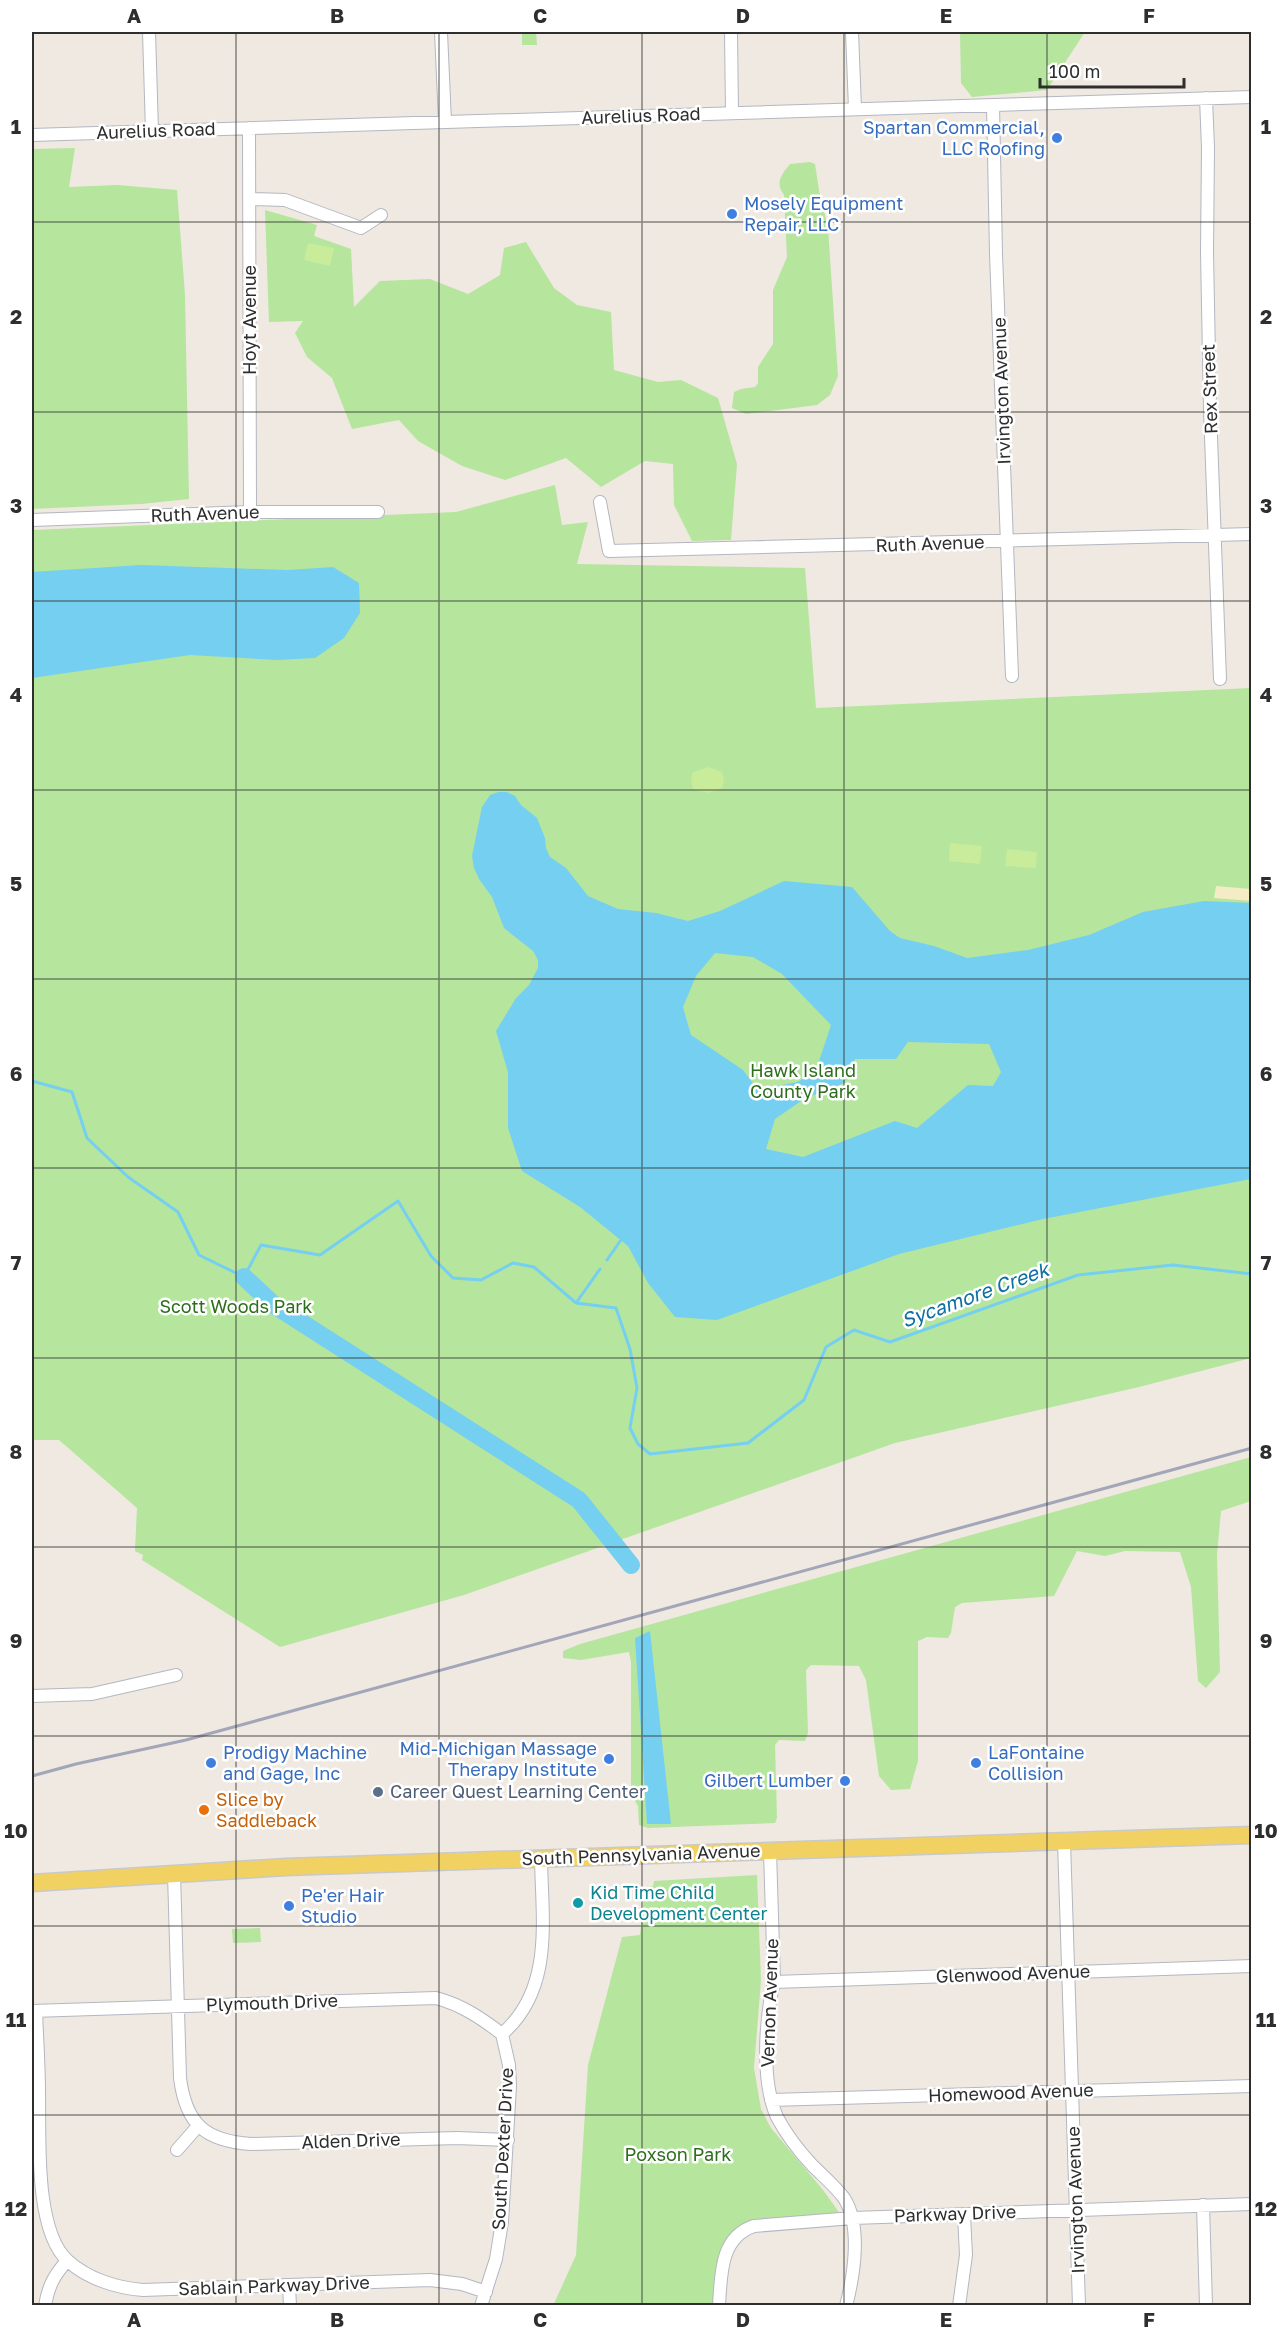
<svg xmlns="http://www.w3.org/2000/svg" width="1283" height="2337" font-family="'Golos Text',sans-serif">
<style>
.green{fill:#b6e59e}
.sand{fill:#f3ecc5}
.pitch{fill:#c9ec9a}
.water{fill:#75cff0;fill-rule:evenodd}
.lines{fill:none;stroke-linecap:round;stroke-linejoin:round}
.stream{stroke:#75cff0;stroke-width:3}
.river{stroke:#75cff0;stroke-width:18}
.minor-casing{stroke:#b4b7c1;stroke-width:14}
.major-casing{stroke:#c9c9c9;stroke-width:19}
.minor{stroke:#fff;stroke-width:12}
.major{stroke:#f2d163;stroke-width:16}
.rail{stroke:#a3a6b8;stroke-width:3}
.grid{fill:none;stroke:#2e2e2e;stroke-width:1.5;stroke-opacity:0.55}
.shop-dot{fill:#3f7fe0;stroke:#fff;stroke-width:2}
.service-dot{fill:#5c6f8a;stroke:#fff;stroke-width:2}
.food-dot{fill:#e8710a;stroke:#fff;stroke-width:2}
.culture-dot{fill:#0f9aa8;stroke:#fff;stroke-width:2}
.labels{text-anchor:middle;stroke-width:5;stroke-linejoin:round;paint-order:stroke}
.street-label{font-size:18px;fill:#2e2e2e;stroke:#fff}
.shop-label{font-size:18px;fill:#366cbe;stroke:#fff;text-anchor:start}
.park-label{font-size:18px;fill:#2c6e1b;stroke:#fff}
.service-label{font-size:18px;fill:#4e5e75;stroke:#fff;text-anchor:start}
.food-label{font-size:18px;fill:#c56008;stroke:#fff;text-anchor:start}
.culture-label{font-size:18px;fill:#0d838f;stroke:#fff;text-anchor:start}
.water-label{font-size:20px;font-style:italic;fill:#0d6fa3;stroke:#fff}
.neatline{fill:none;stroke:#2e2e2e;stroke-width:2}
.grid-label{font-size:20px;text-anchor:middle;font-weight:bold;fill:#2e2e2e}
</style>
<rect width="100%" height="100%" fill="#efe9e1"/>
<path class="green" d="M522,32H536L537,45H522Z
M960,32H1085L1047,90L972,97L961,83Z
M75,148L69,187L117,185L177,190L185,295L189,499L141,504L32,509V149Z
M810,162L815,164L819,190L828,228L838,376L830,395L817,405L746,414L732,408L734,392L741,389L755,387L758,383V367L773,344V290L787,257L784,195C775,183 781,175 790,164Z
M265,210L317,225L314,236L351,249L354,307L380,281L430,279L468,294L500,275L504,248L526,242L554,288L577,305L611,312L614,370L658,382L681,380L718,398L737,464L731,540L692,541L674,505L673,464L645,461L601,487L566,458L505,480L462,466L418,441L399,420L352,429L332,378L307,357L295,333L303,321L269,322Z
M555,485L562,525L588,522L577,564L805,568L816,708L1251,688V1358L1139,1387L895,1443L464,1595L280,1647L142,1560L143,1555L135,1551L137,1508L59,1440H32V530L456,512Z
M1251,1457V1501L1221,1511L1217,1555L1220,1672L1206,1688L1198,1681L1191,1587L1180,1552L1125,1551L1105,1556L1077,1551L1054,1596L962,1603L955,1607L951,1633L948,1638L927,1637L918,1641V1761L910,1789L891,1790L879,1776L866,1680L859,1666L811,1665L806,1670L808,1733L805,1741L779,1740L775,1745L777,1818L775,1823L648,1828L639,1825L638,1806L631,1794V1662L629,1652L581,1660L563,1658V1651L580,1644Z
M757,1875L761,1980L754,2068L761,2109L771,2128L823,2190L841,2215L760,2221L746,2223L732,2233L716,2305L553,2306L576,2255L588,2065L622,1937L640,1935L645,1887L653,1886L654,1881Z
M260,1928L261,1942L233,1943L232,1929Z"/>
<path class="sand" d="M1216,886L1251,889V901L1214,898Z"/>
<path class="pitch" d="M308,243L334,248L330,266L304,260Z
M709,767L722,772L724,781L722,788L708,793L693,789L691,779L693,772Z
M950,843L982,846L980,864L949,861Z
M1007,849L1037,852L1036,868L1005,866Z"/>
<path class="water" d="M141,565L288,570L333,567L359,583L360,613L344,638L315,658L277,660L190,655L32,678V572Z
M498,792H507L515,796L521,805L537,818L545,838L546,848L550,857L566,868L588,896L618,909L656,913L688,921L720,911L784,881L852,887L890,931L900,938L934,946L967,958L1028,950L1089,935L1143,912L1204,901L1251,903V1179L1043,1219L899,1254L717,1320L675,1317L648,1283L628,1246L580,1207L522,1171L508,1128V1072L496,1031L516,998L529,985L538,968V960L533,951L504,928L492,897L479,879L474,868L472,856L482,807L490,795ZM715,953L753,957L782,974L831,1025L815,1073L797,1082L758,1090L743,1070L691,1035L683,1007L696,976ZM908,1042L989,1044L1001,1072L993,1086L968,1085L917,1128L895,1121L803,1157L766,1149L775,1119L804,1099L844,1083L855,1059H896Z
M650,1631L671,1824H647L635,1638Z"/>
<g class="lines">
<path class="stream" d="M32,1081L72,1092L87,1138L128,1177L178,1212L199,1255L244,1277L261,1245L320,1255L398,1201L431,1256L453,1278L481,1280L513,1263L534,1267L576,1303L616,1308L630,1349L637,1388L630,1428L638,1444L650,1454L748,1443L804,1400L826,1347L854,1330L890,1342L1078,1275L1173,1265L1252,1274
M607,1260L623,1237
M576,1303L600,1269"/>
<path class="river" d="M244,1277L274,1305L579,1500L631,1565"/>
<g class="minor-casing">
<path id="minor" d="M149,32L152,131
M441,32L445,122
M731,32L732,113
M852,32L855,109
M1206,98L1208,148L1207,252L1210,410L1220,679
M993,105L996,254L1012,676
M249,128L250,512
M32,135L1252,97
M250,199L285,200L361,228L381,215
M600,502L609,551L1252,534
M32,520L250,512H378
M32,1696L92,1694L176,1675
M1064,1842L1079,2306
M770,1851L774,1982C765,2019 761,2082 777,2117C786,2134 799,2151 812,2165C823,2176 835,2186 844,2198C862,2226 854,2275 846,2306
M174,1874L180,2078C186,2125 206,2141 251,2144L457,2138L508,2140
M774,1982L1252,1966
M32,2011L436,1998C462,2005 481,2018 502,2034
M36,2011C37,2039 39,2066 39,2093C40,2136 34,2231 68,2261C88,2279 117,2288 143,2290L430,2280L462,2284L486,2292
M771,2100L1252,2086
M177,2150L198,2126
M1203,2205L1206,2306
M289,2285L290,2306
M45,2306C48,2287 54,2275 67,2261
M481,2306L496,2259L502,2222L510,2086L509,2065L502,2034C554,1989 542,1920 541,1859
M719,2306C721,2275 720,2237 754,2226L853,2218L1252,2204
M959,2306L966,2255L964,2215"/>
</g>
<g class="major-casing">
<path id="major" d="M32,1883L286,1867L1252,1835"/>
</g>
<use href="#minor" class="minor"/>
<use href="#major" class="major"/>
<path class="rail" d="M32,1776L76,1764L186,1740L1252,1448"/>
</g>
<path class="grid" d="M236,32V2306M439,32V2306M642,32V2306M844,32V2306M1047,32V2306M32,222H1252M32,412H1252M32,601H1252M32,790H1252M32,979H1252M32,1168H1252M32,1358H1252M32,1547H1252M32,1736H1252M32,1926H1252M32,2115H1252"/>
<g class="shop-dot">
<circle cx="1057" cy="138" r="6"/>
<circle cx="732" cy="214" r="6"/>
<circle cx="609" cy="1759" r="6"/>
<circle cx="211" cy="1763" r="6"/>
<circle cx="976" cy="1763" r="6"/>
<circle cx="845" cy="1781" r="6"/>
<circle cx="289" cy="1906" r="6"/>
</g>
<circle class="service-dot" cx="378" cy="1792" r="6"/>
<circle class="food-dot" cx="204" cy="1810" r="6"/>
<circle class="culture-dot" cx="578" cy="1903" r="6"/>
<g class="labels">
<g class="street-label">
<text transform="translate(641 116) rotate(-2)" y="6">Aurelius Road</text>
<text transform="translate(156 131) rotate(-2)" y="6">Aurelius Road</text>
<text transform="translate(250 320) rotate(-90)" y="6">Hoyt Avenue</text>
<text transform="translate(1210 389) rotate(-92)" y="6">Rex Street</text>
<text transform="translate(1002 391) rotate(-92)" y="6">Irvington Avenue</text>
<text transform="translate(205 514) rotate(-2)" y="6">Ruth Avenue</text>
<text transform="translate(930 544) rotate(-2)" y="6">Ruth Avenue</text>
<text transform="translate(641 1855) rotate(-2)" y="6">South Pennsylvania Avenue</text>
<text transform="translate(1013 1974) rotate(-2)" y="6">Glenwood Avenue</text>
<text transform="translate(272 2003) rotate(-2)" y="6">Plymouth Drive</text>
<text transform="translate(770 2003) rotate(-88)" y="6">Vernon Avenue</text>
<text transform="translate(1011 2093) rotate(-2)" y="6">Homewood Avenue</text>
<text transform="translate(351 2141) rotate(-2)" y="6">Alden Drive</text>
<text transform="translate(503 2149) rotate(-87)" y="6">South Dexter Drive</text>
<text transform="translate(1076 2200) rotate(-92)" y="6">Irvington Avenue</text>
<text transform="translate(955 2214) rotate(-2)" y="6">Parkway Drive</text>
<text transform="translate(274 2286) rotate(-2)" y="6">Sablain Parkway Drive</text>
</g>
<g class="shop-label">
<text x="1045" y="134" text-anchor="end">Spartan Commercial,<tspan x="1045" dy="21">LLC Roofing</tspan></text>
<text x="744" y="210">Mosely Equipment<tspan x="744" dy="21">Repair, LLC</tspan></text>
<text x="597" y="1755" text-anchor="end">Mid-Michigan Massage<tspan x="597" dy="21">Therapy Institute</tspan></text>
<text x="223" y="1759">Prodigy Machine<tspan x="223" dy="21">and Gage, Inc</tspan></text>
<text x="988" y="1759">LaFontaine<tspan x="988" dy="21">Collision</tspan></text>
<text x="833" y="1787" text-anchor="end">Gilbert Lumber</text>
<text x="301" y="1902">Pe'er Hair<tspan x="301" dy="21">Studio</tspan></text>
</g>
<g class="park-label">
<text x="803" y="1077">Hawk Island<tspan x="803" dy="21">County Park</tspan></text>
<text x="236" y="1313">Scott Woods Park</text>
<text x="678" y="2161">Poxson Park</text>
</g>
<g class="service-label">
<text x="390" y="1798">Career Quest Learning Center</text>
</g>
<g class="food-label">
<text x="216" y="1806">Slice by<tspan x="216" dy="21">Saddleback</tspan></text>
</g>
<g class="culture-label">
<text x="590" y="1899">Kid Time Child<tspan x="590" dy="21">Development Center</tspan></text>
</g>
<g class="water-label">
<text transform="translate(975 1295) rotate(-20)" y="7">Sycamore Creek</text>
</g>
</g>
<rect width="1283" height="2337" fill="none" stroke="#ffffff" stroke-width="66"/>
<path d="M1040 78v9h144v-9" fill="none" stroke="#2e2e2e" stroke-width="3"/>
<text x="1049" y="78" font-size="18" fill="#2e2e2e" stroke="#ffffff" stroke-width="4.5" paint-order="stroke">100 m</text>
<rect x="33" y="33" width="1217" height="2271" class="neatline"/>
<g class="grid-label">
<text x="134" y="23">A</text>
<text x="337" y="23">B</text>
<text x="540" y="23">C</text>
<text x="743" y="23">D</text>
<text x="946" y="23">E</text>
<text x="1149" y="23">F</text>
<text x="16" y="134">1</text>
<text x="1266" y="134">1</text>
<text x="16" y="324">2</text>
<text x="1266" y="324">2</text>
<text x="16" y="513">3</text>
<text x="1266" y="513">3</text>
<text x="16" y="702">4</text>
<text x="1266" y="702">4</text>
<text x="16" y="891">5</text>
<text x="1266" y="891">5</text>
<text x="16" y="1081">6</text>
<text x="1266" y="1081">6</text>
<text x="16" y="1270">7</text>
<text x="1266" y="1270">7</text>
<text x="16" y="1459">8</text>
<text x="1266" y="1459">8</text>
<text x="16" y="1648">9</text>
<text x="1266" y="1648">9</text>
<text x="16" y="1838">10</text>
<text x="1266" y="1838">10</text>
<text x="16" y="2027">11</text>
<text x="1266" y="2027">11</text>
<text x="16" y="2216">12</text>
<text x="1266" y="2216">12</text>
<text x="134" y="2327">A</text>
<text x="337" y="2327">B</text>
<text x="540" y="2327">C</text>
<text x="743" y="2327">D</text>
<text x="946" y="2327">E</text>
<text x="1149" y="2327">F</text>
</g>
</svg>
